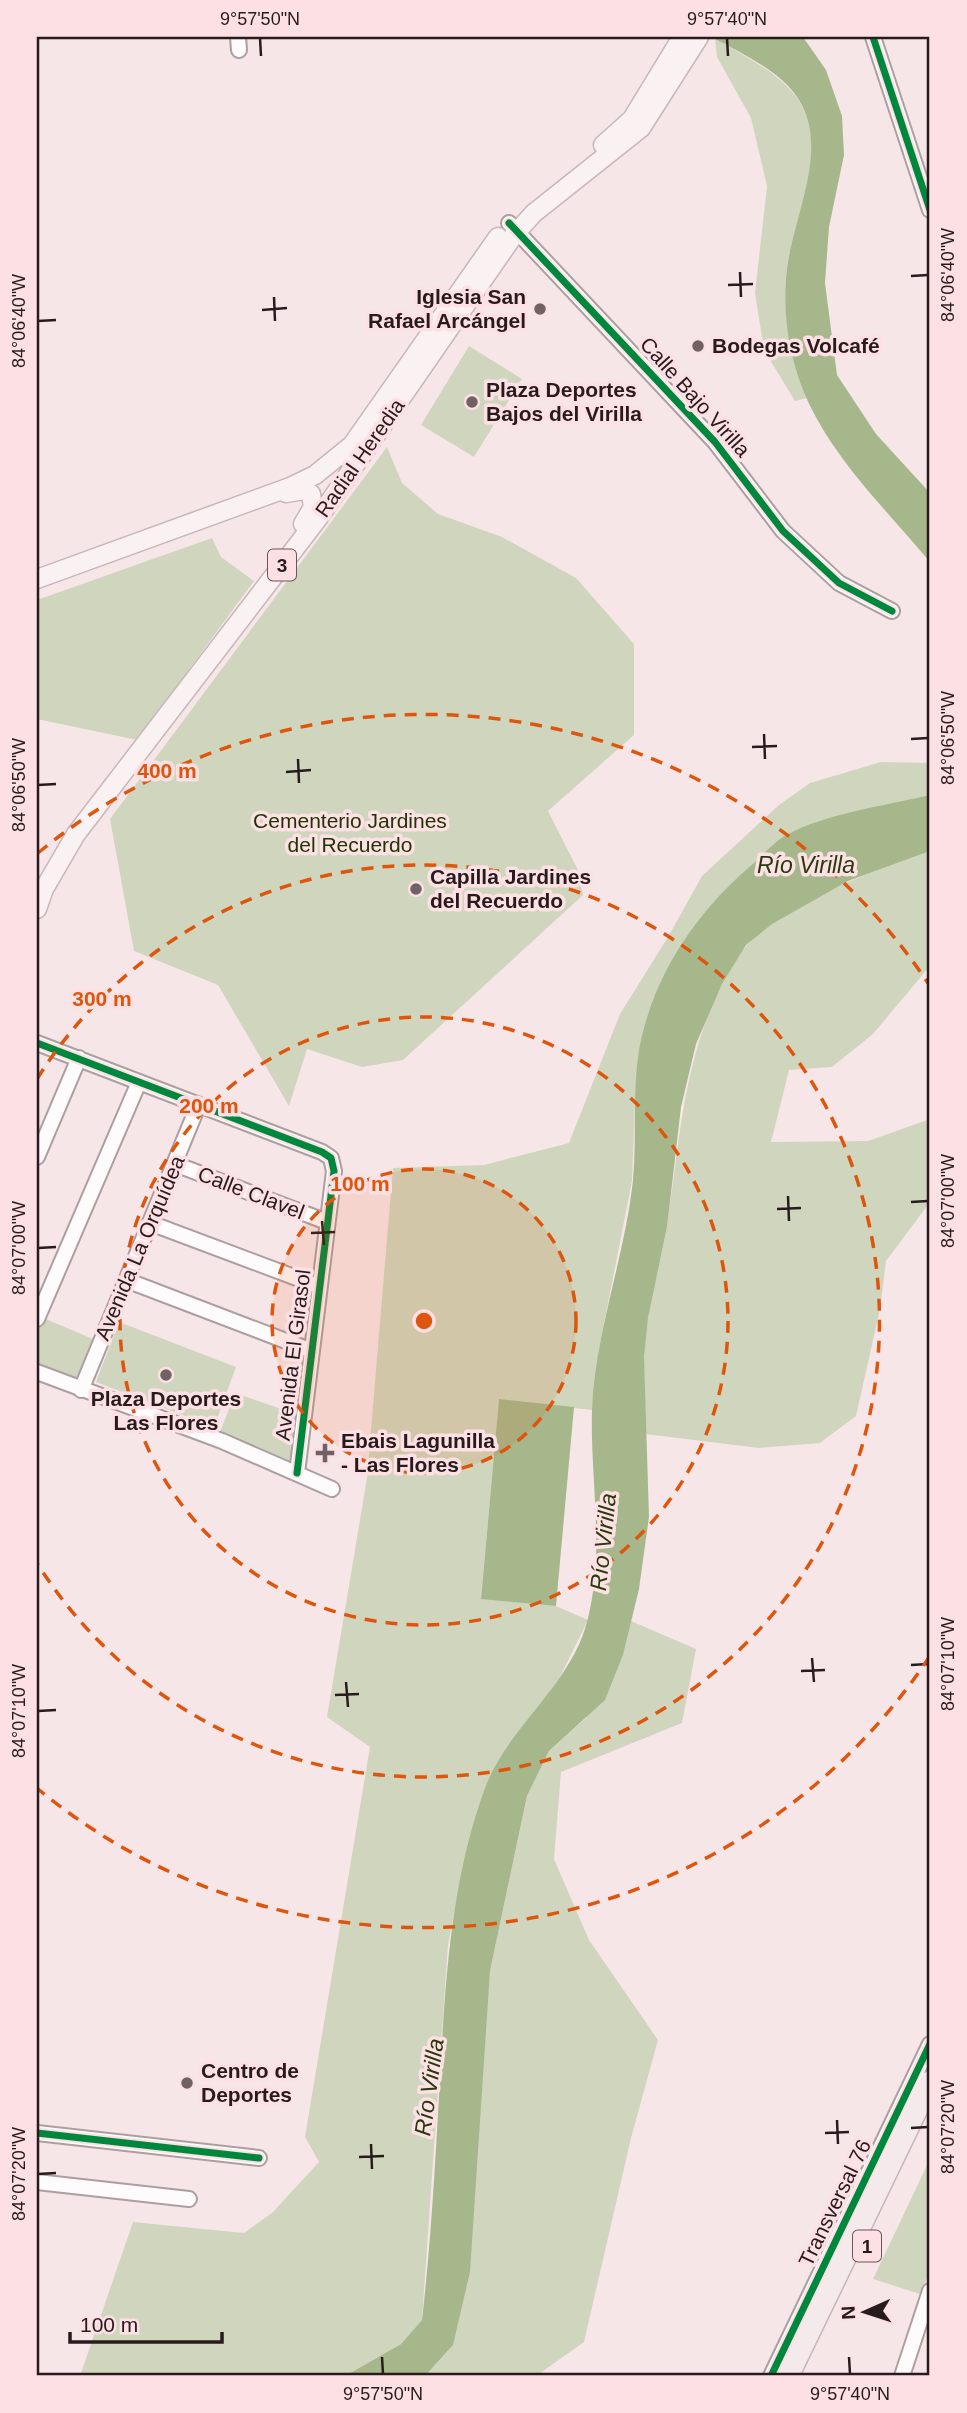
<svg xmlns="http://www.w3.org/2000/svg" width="967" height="2413" font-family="Arial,sans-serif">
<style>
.green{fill:#d0d6be}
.water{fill:#a6b88b}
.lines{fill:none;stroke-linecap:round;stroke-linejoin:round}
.minor-casing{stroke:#ad9ea0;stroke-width:18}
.major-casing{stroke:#c8b7b9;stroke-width:21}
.highway-casing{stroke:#c8b7b9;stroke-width:24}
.minor{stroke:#fefbfc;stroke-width:14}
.major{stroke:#f9f1f2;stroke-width:18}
.highway{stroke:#f5eaeb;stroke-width:21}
.cycleway-casing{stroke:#fde0e3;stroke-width:11}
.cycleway{stroke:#00873e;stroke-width:7}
.ticks{fill:none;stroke:#281b1d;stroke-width:2.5}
.ring{fill:none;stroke:#de560d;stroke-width:3.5;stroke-dasharray:12 9}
.poi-dot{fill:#706264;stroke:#fde0e3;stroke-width:2.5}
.labels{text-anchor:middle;stroke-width:7;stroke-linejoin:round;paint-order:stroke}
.shield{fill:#fde0e3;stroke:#685658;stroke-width:2}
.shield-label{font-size:19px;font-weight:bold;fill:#281b1d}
.poi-label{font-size:21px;font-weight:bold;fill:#281b1d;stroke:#fde0e3;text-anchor:start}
.street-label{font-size:21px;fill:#281b1d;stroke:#fde0e3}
.park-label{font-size:21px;fill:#213504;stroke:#fde0e3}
.water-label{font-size:23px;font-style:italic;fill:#263a0a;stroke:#fde0e3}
.centre{fill:#de560d;stroke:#fde0e3;stroke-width:3.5}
.ring-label{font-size:21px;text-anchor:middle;font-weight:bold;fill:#de560d;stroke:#fde0e3;stroke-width:7;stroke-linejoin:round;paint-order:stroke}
.neatline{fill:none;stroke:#281b1d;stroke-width:2.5}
.ticks-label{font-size:18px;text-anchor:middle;fill:#281b1d}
</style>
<rect width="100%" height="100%" fill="#f7e6e8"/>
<path class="green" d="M715,38C744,57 785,74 802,106C828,156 794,216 787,267C781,312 791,357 807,398L795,401L764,350L755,293L767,186L751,118L717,57Z
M469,346L522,379L474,457L421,425Z
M387,447L402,483L438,514L502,537L576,578L634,644V735L548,811L578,870L583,895L403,1060L362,1067L307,1049L289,1106L218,985L134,951L110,819Z
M212,538L221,557L254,581L137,740L37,719V600Z
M881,762L930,763V795L842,816L787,834L635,1100L632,1181L599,1349L592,1410L499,1400L481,1598L556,1606L588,1620L560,1677L486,1785L462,1873L448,1945L422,2320L401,2344L345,2376H80L133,2222L244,2233L272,2213L319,2162L305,2137L370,1747L327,1717L367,1478L393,1168L484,1165L569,1143L620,1014L668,937L702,876L779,805L810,783Z
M930,851V966L873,1034L832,1067L789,1070L771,1142L868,1141L930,1119V1202L886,1261L880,1309L856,1416L820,1443L759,1448L645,1434C643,1395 642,1357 648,1318C653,1287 662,1256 667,1225C679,1147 682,1077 713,1003C722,984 733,960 748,944C791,899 872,872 930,851Z
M41,1317L93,1339L75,1384L37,1368V1326Z
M119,1322L236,1367L214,1427L96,1382Z
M235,1393L301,1416L293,1461L288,1463L219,1435Z
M631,1621L696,1649L682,1723L561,1772L554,1859L589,1940L658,2040L631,2138L584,2342L536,2376H425L453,2345L490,1971L527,1796L549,1751L586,1718L623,1655Z
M930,2159V2271L920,2294L873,2279Z"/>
<path class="water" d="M712,37H803L826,70L842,116L844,155L829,227L825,283L837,375L876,434L930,493V562C880,502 813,440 794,362C786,333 783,298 787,268C795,207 839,133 784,82C765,64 735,50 712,37Z
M930,795V851L848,881L772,924L746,945L722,984L696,1044L681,1107L667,1227L648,1318L644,1357L649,1517L639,1589L623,1655L605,1700L549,1751L527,1796L490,1971L470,2272L453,2345L425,2376H345L401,2344L422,2320C432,2234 436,2147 441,2061C446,1969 453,1875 485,1788C508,1726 573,1684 588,1618C605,1550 590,1479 592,1410C595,1332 625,1257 633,1180C637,1137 632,1093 639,1050C653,974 697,911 755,862C765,853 776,840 788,834C825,814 888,805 930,795Z
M499,1399L574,1407L556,1606L481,1599Z"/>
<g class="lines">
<g class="minor-casing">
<path id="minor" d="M238,37L239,50
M873,37L930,210
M509,223L715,442L783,531L839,583L892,611
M37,1043L322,1152L331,1158L334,1171L297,1473
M37,1157L79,1058
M175,1164L327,1222
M150,1223L318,1286
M126,1280L312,1351
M37,1319L139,1082
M37,1372L222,1441L332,1489
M81,1390L198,1106
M37,2133L259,2158
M37,2182L189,2199
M771,2376L930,2044
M902,2376L930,2291"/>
</g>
<g class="major-casing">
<path id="major" d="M603,145L632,119L682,37
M286,493L305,490L311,494L313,507L303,524
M37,579L290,487L315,475L352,445L498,237
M37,909L44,889L76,834L319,517L514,235L534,213L641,128L699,37"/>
</g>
<g class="highway-casing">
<path id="highway" d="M788,2376L930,2082"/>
</g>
<use href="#minor" class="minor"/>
<use href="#major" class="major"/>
<use href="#highway" class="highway"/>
<g class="cycleway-casing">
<path id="cycleway" d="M873,37L930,210
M509,223L715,442L783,531L839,583L892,611
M37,1043L322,1152L331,1158L334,1171L297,1473
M37,2133L259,2158
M771,2376L930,2044"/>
</g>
<use href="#cycleway" class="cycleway"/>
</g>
<path class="ticks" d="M260,38L261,56M727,38L728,56M740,272L741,297M911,276L928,275M728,285L753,284M274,297L275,321M262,310L287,308M38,321L56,320M764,734L765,759M911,739L928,738M752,747L777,746M298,759L299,783M286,772L311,770M38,785L56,784M788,1196L789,1221M911,1202L928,1201M777,1209L801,1208M322,1221L324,1245M311,1233L335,1232M38,1248L56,1247M812,1658L814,1682M911,1665L928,1664M801,1671L825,1670M346,1682L348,1707M335,1695L359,1694M38,1711L56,1710M837,2120L838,2144M911,2128L928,2127M825,2133L849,2132M371,2144L372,2169M359,2157L384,2156M38,2174L56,2173M382,2357L383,2374M849,2357L850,2374"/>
<circle cx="424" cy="1321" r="152" fill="#de560d" fill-opacity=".12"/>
<g class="ring">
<circle cx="424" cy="1321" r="152"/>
<circle cx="424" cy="1321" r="304"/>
<path d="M37 1079A456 456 0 1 1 37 1563"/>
<path d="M930 1656A607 607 0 0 1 38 1789M38 853A607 607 0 0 1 930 986"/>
</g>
<g class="poi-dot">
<circle cx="540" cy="309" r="7"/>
<circle cx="698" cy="346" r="7"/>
<circle cx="472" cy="402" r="7"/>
<circle cx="416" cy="889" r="7"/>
<circle cx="166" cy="1375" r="7"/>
<path d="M321.5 1442.5h7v7h7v7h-7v7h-7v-7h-7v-7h7z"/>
<circle cx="187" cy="2083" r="7"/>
</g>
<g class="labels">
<g class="shield">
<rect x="268" y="549.5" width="28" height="31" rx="5"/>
<rect x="853" y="2230.5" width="28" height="31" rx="5"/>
</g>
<g class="shield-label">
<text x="282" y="572">3</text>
<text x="867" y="2253">1</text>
</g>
<g class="poi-label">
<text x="526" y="304" text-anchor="end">Iglesia San<tspan x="526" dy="24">Rafael Arcángel</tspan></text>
<text x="712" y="353">Bodegas Volcafé</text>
<text x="486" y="397">Plaza Deportes<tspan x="486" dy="24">Bajos del Virilla</tspan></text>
<text x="430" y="884">Capilla Jardines<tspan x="430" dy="24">del Recuerdo</tspan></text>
<text x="166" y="1406" text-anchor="middle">Plaza Deportes<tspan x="166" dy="24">Las Flores</tspan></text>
<text x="341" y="1448">Ebais Lagunilla<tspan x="341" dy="24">- Las Flores</tspan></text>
<text x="201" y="2078">Centro de<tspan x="201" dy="24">Deportes</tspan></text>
</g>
<g class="street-label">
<text transform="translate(695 397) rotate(48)" y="7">Calle Bajo Virilla</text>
<text transform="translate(360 458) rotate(-55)" y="7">Radial Heredia</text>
<text transform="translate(251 1193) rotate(21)" y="7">Calle Clavel</text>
<text transform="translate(140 1248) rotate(-67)" y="7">Avenida La Orquídea</text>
<text transform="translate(293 1355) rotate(-83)" y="7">Avenida El Girasol</text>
<text transform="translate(835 2203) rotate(-64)" y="7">Transversal 76</text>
</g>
<g class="park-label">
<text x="350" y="828">Cementerio Jardines<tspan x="350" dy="24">del Recuerdo</tspan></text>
</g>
<g class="water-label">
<text x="806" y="873">Río Virilla</text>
<text transform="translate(603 1542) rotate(-84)" y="8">Río Virilla</text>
<text transform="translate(429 2087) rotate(-82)" y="8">Río Virilla</text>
</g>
</g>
<circle cx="424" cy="1321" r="10" class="centre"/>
<g class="ring-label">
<text x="167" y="778">400 m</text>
<text x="102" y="1006">300 m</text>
<text x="209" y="1113">200 m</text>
<text x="360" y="1191">100 m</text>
</g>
<rect width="967" height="2413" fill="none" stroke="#fde0e3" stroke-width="77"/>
<g transform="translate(865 2312) rotate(267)" stroke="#fde0e3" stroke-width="5" paint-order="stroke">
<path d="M0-5L12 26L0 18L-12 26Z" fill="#281b1d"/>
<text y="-10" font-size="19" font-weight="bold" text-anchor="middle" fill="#281b1d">N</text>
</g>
<path d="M70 2332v10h152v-10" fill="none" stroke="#281b1d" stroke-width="3.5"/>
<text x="80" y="2332" font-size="21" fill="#281b1d" stroke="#fde0e3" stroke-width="5" paint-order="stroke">100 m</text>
<rect x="38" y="38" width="890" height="2336" class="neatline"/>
<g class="ticks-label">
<text x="260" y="25">9°57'50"N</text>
<text x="727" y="25">9°57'40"N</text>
<text transform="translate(948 275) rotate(-90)" y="6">84°06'40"W</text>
<text transform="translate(19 321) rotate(-90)" y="6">84°06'40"W</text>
<text transform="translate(948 738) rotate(-90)" y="6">84°06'50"W</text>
<text transform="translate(19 785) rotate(-90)" y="6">84°06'50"W</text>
<text transform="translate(948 1201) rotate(-90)" y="6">84°07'00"W</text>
<text transform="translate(19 1248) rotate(-90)" y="6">84°07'00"W</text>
<text transform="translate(948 1664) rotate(-90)" y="6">84°07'10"W</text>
<text transform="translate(19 1711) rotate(-90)" y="6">84°07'10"W</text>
<text transform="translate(948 2127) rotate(-90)" y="6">84°07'20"W</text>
<text transform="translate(19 2174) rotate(-90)" y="6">84°07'20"W</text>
<text x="383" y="2400">9°57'50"N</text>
<text x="850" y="2400">9°57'40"N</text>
</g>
</svg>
